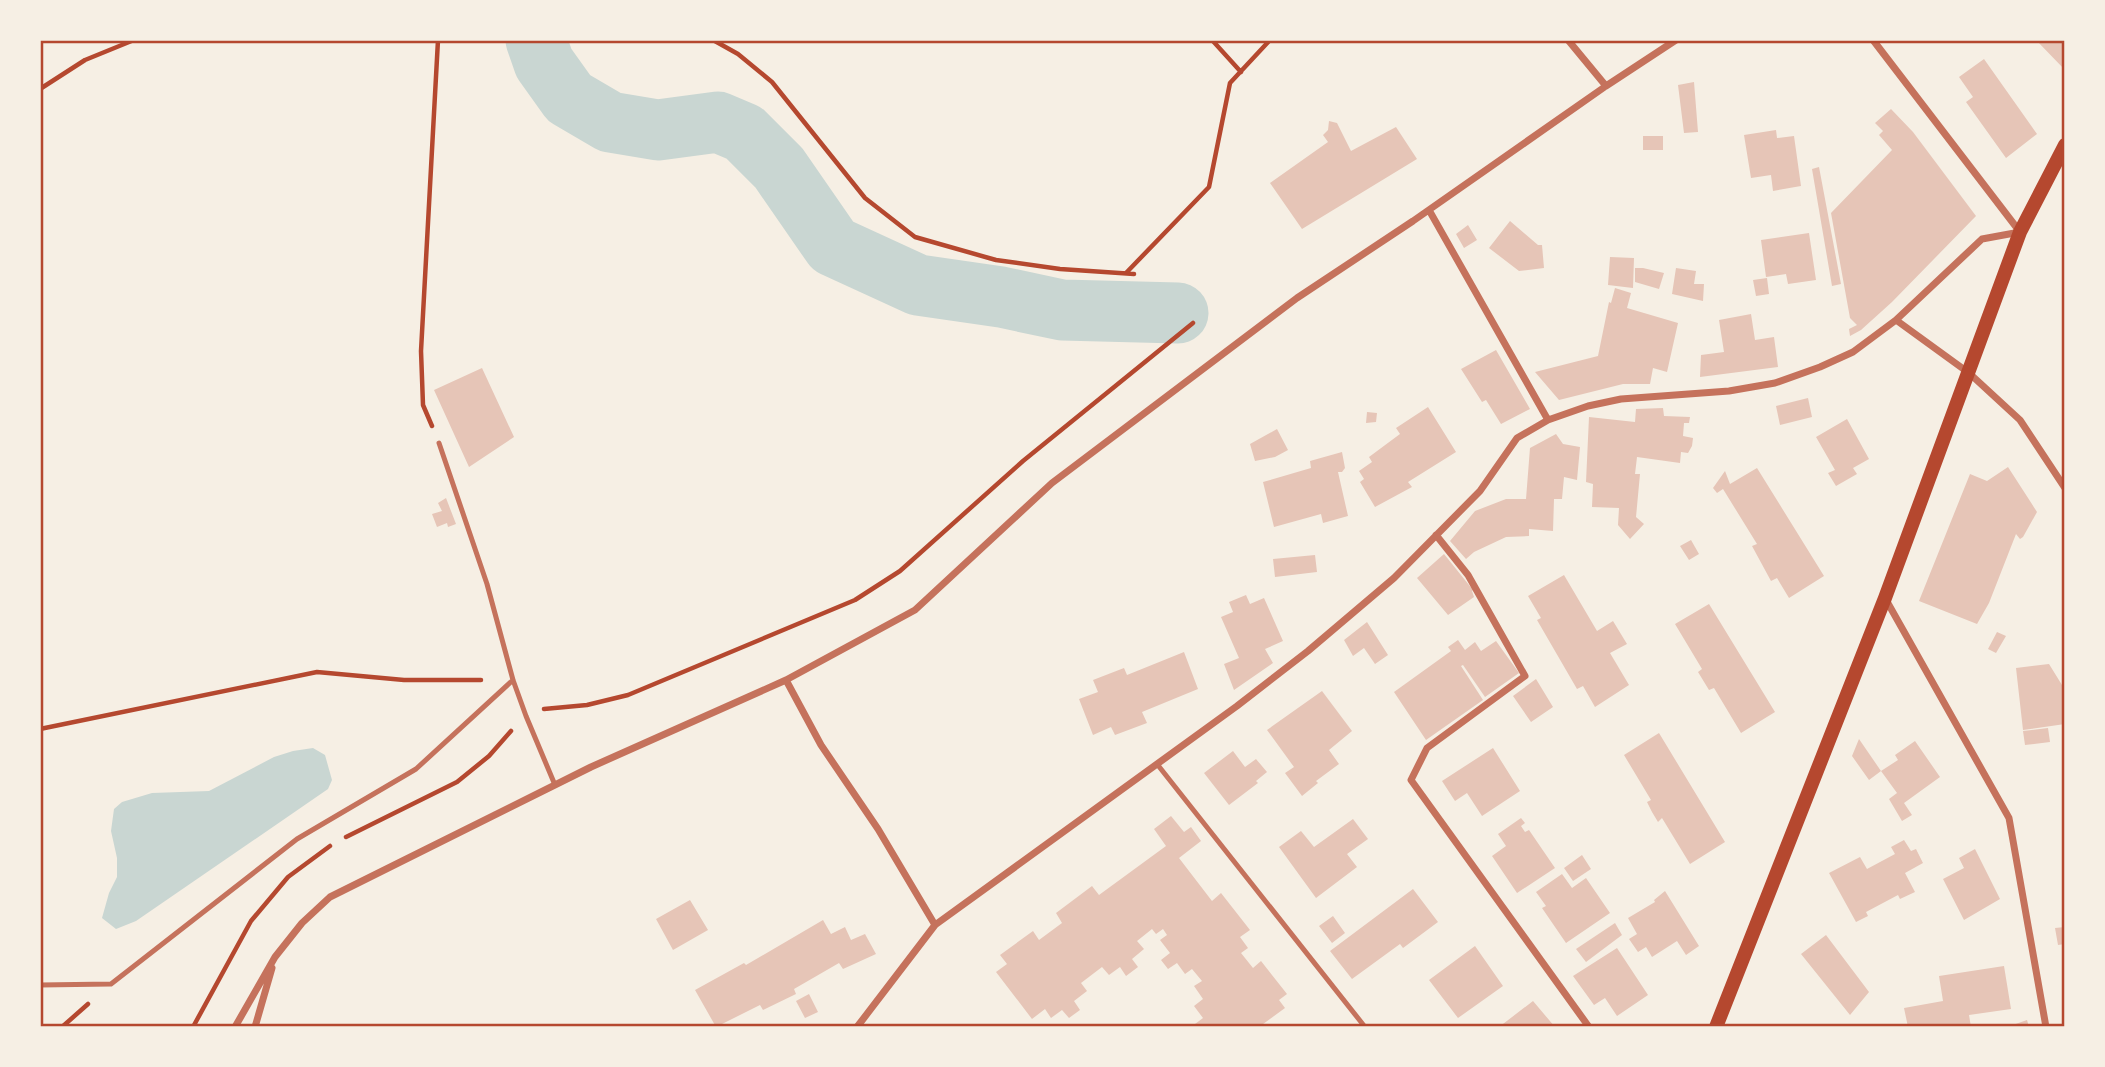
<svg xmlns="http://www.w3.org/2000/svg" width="2105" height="1067" font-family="'PT Sans Narrow',sans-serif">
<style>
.water{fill:#c9d6d2}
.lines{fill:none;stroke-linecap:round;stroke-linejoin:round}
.river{stroke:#c9d6d2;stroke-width:61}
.building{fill:#e6c5b7}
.path{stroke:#b5482f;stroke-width:4.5}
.service{stroke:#c5725c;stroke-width:5}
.minor{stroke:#c5725c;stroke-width:7}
.secondary{stroke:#b5482f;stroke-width:14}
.neatline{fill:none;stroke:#b5482f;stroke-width:2.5}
</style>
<rect width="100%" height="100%" fill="#f6efe4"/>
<path class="water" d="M313,748L325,755L332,780L328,789L136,921L116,929L102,918L109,893L117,877V858L111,831L114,809L122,802L152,793L209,791L274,757L293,751Z"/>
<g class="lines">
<path class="river" d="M536,40L544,63L569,98L610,122L658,130L718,122L744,133L779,168L833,246L918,285L1001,297L1062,310L1178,313"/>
</g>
<path class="building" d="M2036,40H2065V70Z
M1984,59L2037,134L2006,158L1966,102L1973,97L1959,77Z
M1694,82L1698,132L1684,133L1678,85Z
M1891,109L1913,132L1976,216L1892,302L1861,330L1850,336L1849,329L1857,325L1850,318L1831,213L1892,150L1879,135L1883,131L1875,123Z
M1329,121L1337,123L1351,151L1396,127L1417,159L1302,229L1270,183L1328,142L1323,135L1328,130Z
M1776,130L1777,138L1794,136L1801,186L1773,191L1771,175L1751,178L1744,135Z
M1643,136H1663V150H1643Z
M1819,167L1841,284L1832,286L1812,169Z
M1510,221L1538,245H1542L1544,268L1519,271L1489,248Z
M1468,225L1477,240L1464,248L1456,234Z
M1809,233L1816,280L1788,284L1786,274L1766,277L1761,240Z
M1610,257L1634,258L1633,288L1608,285Z
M1635,268H1643L1664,273L1659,289L1635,282Z
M1676,268L1696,271L1694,284H1704L1703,301L1672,294Z
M1767,278L1769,294L1756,296L1753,280Z
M1615,288L1631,293L1627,308L1678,323L1667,372L1653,368L1650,384H1623L1559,400L1535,372L1598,356L1609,302L1611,303Z
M1751,314L1755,340L1774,337L1778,367L1700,377L1701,355L1724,352L1719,320Z
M1496,350L1530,409L1501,424L1486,400L1482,402L1461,369Z
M482,368L514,437L469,467L434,390Z
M1808,398L1812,417L1780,425L1776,406Z
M1428,407L1456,452L1408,482L1412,487L1375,507L1360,482L1364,479L1359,471L1372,462L1369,457L1400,434L1396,428Z
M1663,408L1664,416L1690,417L1689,423H1684L1683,436L1693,438L1692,446L1688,453L1681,452L1680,463L1637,457L1635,474H1640L1636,517L1644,524L1630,539L1618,525L1619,508L1592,507L1593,484L1586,482L1589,417L1635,422L1636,409Z
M1367,412L1377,413L1376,422L1366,423Z
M1847,419L1869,459L1853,468L1857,474L1836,486L1828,473L1835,470L1816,437Z
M1277,429L1288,450L1275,457L1255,461L1250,444Z
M1556,434L1563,444L1580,447L1577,480L1564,477L1562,499H1554L1553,531L1529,529V536L1506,537L1474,552L1466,559L1450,541L1475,511L1506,499H1526L1530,448Z
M1342,452L1345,468L1342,472H1338L1348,516L1323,523L1321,514L1274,527L1263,482L1311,468L1310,461Z
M2008,467L2037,512L2023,537L2020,539L2016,534L1989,603L1977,624L1919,601L1970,474L1987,481Z
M1757,468L1824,576L1789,598L1777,578L1771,581L1752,546L1757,544L1723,489L1717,493L1713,488L1725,471L1730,484Z
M446,498L456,524L448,527L447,523L437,527L432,514L442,511L438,503Z
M1691,540L1699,554L1689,560L1680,546Z
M1444,554L1473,590L1472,591L1474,597L1448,615L1417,578Z
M1315,555L1317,572L1275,577L1273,559Z
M1564,575L1597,631L1613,621L1627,644L1610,653L1629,685L1595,707L1583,686L1577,689L1537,620L1541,618L1528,596Z
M1246,595L1250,604L1264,598L1283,641L1265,649L1273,663L1234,690L1224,664L1239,658L1221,617L1233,612L1229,602Z
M1709,604L1775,712L1741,733L1714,688L1709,690L1698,672L1702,669L1675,624Z
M1367,622L1388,655L1375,664L1364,648L1353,656L1344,640Z
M1997,632L2006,636L1996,653L1988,649Z
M1458,640L1465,650L1475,642L1481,651L1496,641L1519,673L1485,697L1463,665L1461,666L1483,700L1426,740L1394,692L1451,651L1448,647Z
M1184,652L1198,689L1142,712L1147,723L1115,735L1111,727L1093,735L1079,699L1098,692L1093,680L1124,668L1127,675Z
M2049,664L2062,685L2065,724L2023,730L2016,668Z
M1536,679L1553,707L1531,722L1513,696Z
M1322,691L1352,731L1329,750L1339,764L1316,781L1318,783L1302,796L1285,773L1294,767L1267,730Z
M2048,728L2050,742L2025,745L2023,731Z
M1659,733L1725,842L1690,864L1662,818L1658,822L1652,812L1647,802L1651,800L1624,755Z
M1859,739L1881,771L1869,780L1852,756Z
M1915,741L1940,777L1904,803L1912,815L1902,821L1889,799L1897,793L1881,771L1898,760L1895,755Z
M1493,748L1520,791L1482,816L1467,793L1455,801L1442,781Z
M1233,751L1245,767L1256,759L1267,772L1256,781L1258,783L1229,805L1204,773Z
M1171,816L1184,832L1191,827L1201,841L1179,858L1212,901L1221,893L1250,930L1240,937L1248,948L1241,953L1253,968L1261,961L1287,994L1279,1000L1285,1008L1259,1027H1197L1195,1024L1203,1018L1194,1006L1203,999L1194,986L1202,981L1192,969L1185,974L1177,963L1168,969L1161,960L1170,953L1160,940L1167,935L1163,929L1156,934L1152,929L1137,941L1144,949L1132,959L1138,967L1126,976L1120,967L1109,975L1102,967L1081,983L1087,991L1074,1001L1080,1010L1069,1018L1062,1010L1051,1018L1045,1009L1032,1019L996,972L1007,964L1000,955L1033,931L1039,940L1062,923L1056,913L1092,886L1099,895L1166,846L1154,829Z
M1521,818L1525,823L1521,826L1525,832L1529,830L1555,868L1517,893L1492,856L1506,846L1498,834Z
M1353,819L1368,839L1347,854L1357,867L1316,898L1279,847L1301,831L1314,847Z
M1904,840L1911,851L1916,849L1923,863L1905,873L1915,892L1900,899L1898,895L1866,912L1868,916L1856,922L1829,873L1860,857L1867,869L1895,854L1891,847Z
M1975,849L2000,899L1964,920L1943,879L1964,868L1959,858Z
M1582,855L1591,869L1573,881L1564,868Z
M1562,874L1572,888L1586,878L1610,913L1566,943L1542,908L1546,906L1536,892Z
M1413,889L1438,922L1403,948L1400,944L1352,979L1330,951Z
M1665,891L1699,946L1686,955L1677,941L1652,957L1646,947L1638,952L1629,939L1637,934L1628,918L1655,902L1654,900Z
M690,900L708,930L673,950L656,919Z
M1333,916L1345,933L1332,943L1319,926Z
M823,920L831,934L845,927L851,940L865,934L876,954L843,969L839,963L794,989L796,994L763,1010L760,1005L716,1027L695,990L744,963L746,965Z
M1615,923L1622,935L1586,962L1576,949Z
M2065,927V944L2058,945L2055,928Z
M1826,935L1869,992L1850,1015L1801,954Z
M1475,946L1503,986L1458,1018L1429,980Z
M1617,948L1648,995L1617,1016L1605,998L1594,1005L1573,976Z
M2004,966L2011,1009L1969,1015L1971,1027H1908L1904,1008L1943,1001L1939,976Z
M809,994L818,1012L805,1018L796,1001Z
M1533,1001L1555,1027H1499Z
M2027,1020L2029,1027H2010V1026Z"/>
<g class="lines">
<path class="path" d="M713,40L738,54L772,82L865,198L915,237L996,260L1060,269L1134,274
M1212,40L1241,72
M40,89L85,60L134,40
M1126,273L1209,187L1230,83L1270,40
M432,426L423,405L421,351L438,40
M544,709L587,705L628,695L855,600L900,571L1023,461L1193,323
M40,729L317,672L404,680H481
M346,837L457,782L489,756L511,731
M62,1027L88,1004
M193,1027L251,921L288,877L330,846"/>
<path class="service" d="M439,443L487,584L513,680L526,716L555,785
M1157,764L1365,1027
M40,985L111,984L297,839L416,769L513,680"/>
<path class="minor" d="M1568,40L1606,86
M1429,210L1548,420
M1896,320L1969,373L2020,420L2065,488
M1436,535L1468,575L1525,676L1427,748L1411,780L1589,1027
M1885,598L2009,818L2046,1027
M786,680L821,745L878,829L935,925
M235,1027L275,957L302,923L330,897L591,767L786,680L915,610L1052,483L1297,298L1413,221L1606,86L1676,40
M255,1027L272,968
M857,1027L935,925L1237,706L1308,651L1394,578L1480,491L1517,438L1548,420L1588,406L1621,399L1729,391L1775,383L1820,367L1853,352L1896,320L1982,239L2020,232L1873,40"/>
<path class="secondary" d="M1716,1027L1885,598L2020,232L2065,145"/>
</g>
<rect width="2105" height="1067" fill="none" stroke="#f6efe4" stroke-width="84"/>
<rect x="42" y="42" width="2021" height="983" class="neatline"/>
</svg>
